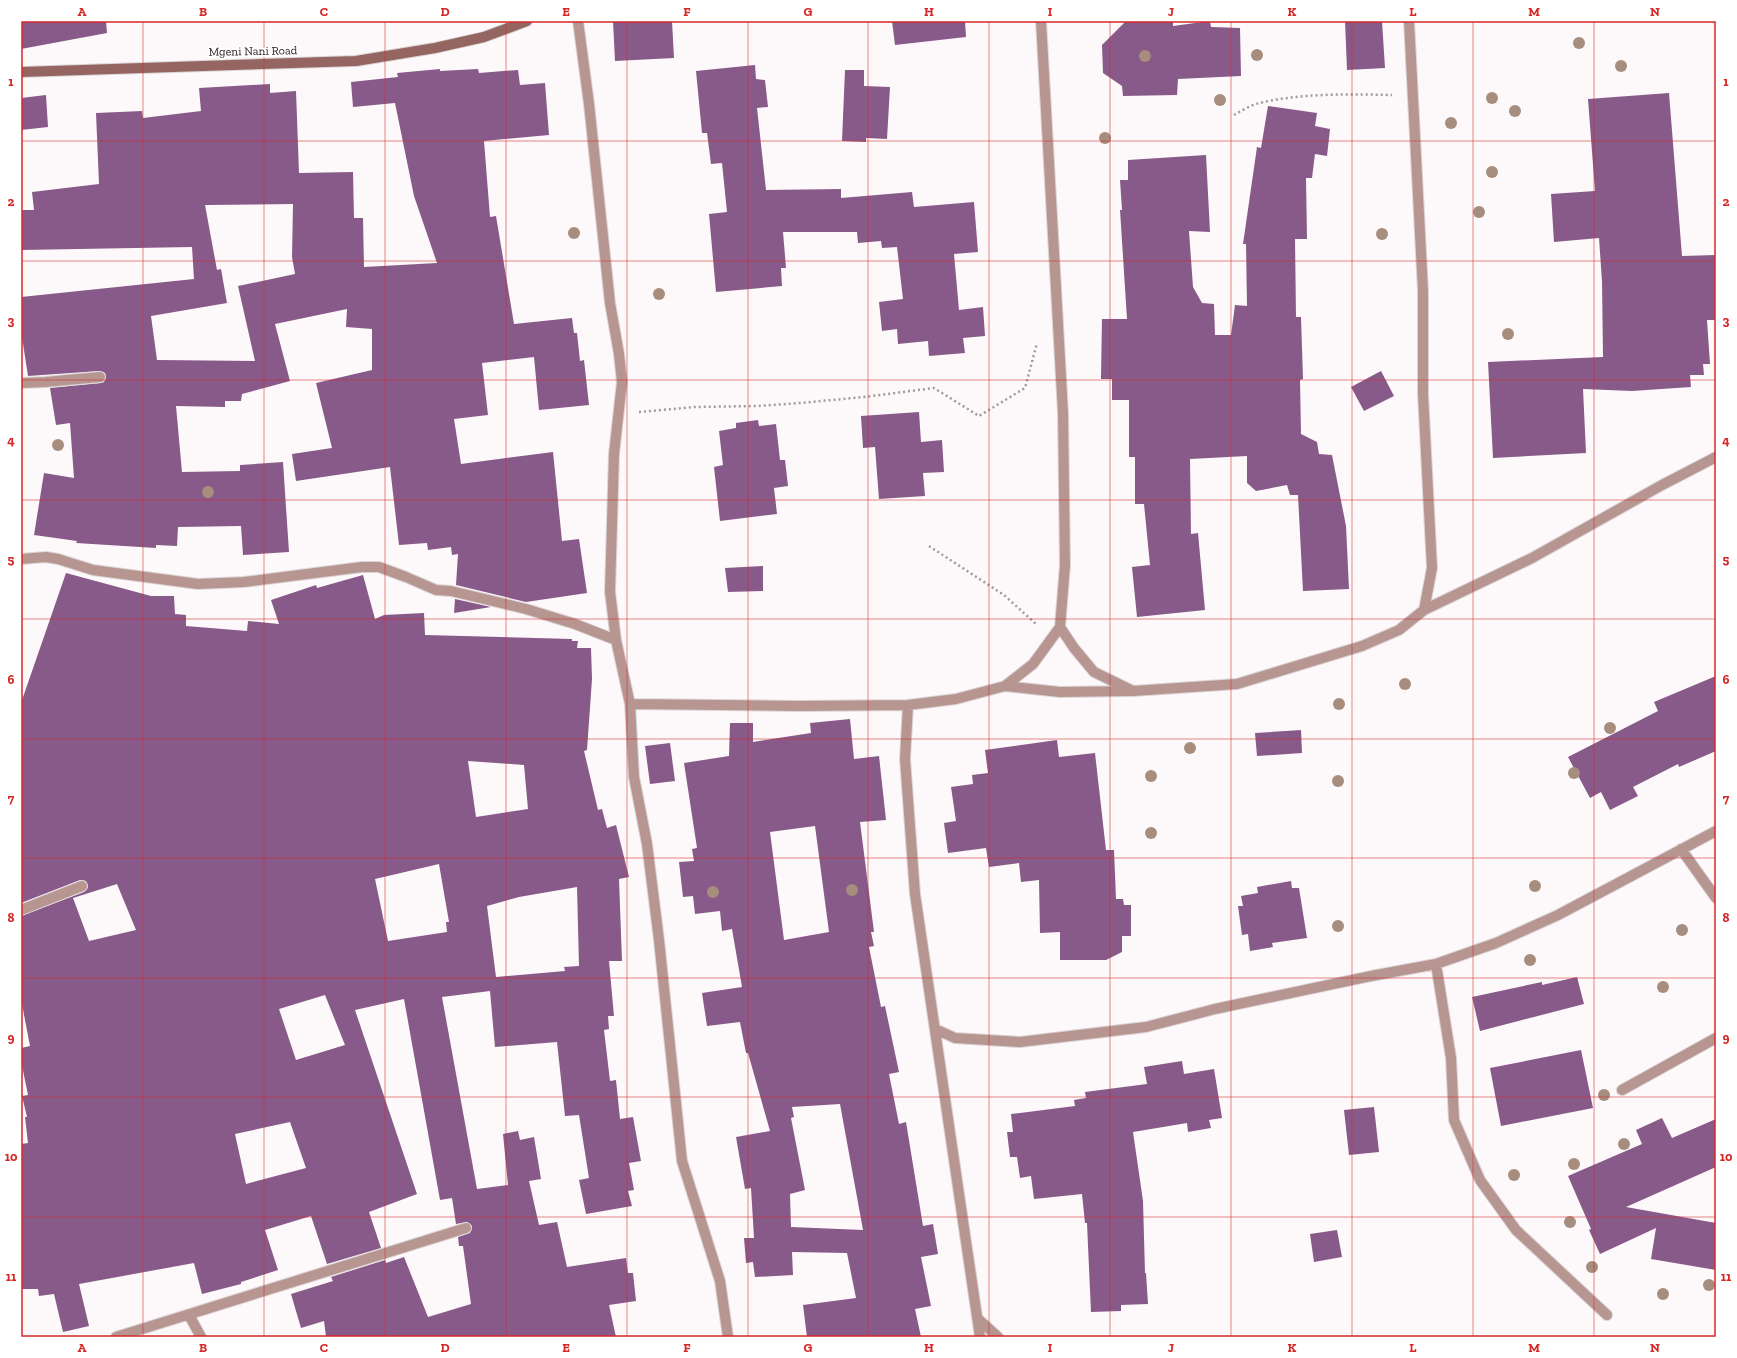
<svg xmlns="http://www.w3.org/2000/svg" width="1737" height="1358" font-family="'Zilla Slab',serif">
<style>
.building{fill:#885a89;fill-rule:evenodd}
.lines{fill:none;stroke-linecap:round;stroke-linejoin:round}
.street-casing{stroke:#dbd5d6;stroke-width:12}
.secondary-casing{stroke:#dbd5d6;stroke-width:12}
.path{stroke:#a1999c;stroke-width:2.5;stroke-dasharray:2 3;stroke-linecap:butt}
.street{stroke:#b79692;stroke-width:10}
.secondary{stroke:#956661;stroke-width:10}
.tree{fill:#a68d7d}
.grid{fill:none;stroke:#d62828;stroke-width:1;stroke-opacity:0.55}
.labels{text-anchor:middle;stroke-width:3.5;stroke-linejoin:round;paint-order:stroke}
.street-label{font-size:12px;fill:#261c20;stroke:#fff}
.neatline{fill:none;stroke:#d62828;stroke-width:1.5}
.grid-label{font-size:13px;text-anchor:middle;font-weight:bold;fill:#d62828}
</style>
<rect width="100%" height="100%" fill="#fdf8f9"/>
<path class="building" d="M21,21H106L107,33L21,49Z
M613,21H672L674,58L615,61Z
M892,21H965L966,37L895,45Z
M1126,21H1173V26L1210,21L1211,27L1240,28L1241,76L1178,79L1177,95L1123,96L1122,86L1103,73L1102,45Z
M1345,21H1382L1385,68L1347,70Z
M755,65L756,79L765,80L768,107L757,108L766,190L841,189V198L912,192L914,207L974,202L978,252L954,254L959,310L983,307L985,336L963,338L965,353L929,356L928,341L898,344L897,329L882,331L879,302L903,299L897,247L882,248L881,241L858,243L857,232H783L786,268H781L782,286L716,292L709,214L727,212L722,163L711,164L707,133H702L696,71Z
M440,69V71L478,69L479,73L518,70L520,85L545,83L549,135L484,141L490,217L496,216L514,324L572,318L574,333H577L580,361L584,360L589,405L539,410L534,357L482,363L488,415L454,419L461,464L553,452L562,541L579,539L587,593L526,602L456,585L458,554L452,555L451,547L428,550L427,543L399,545L390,467L296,481L292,454L332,448L316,383L372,370V329L346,327L347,309L275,324L290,381L242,394L241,401H225V407L176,406L182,472L240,471V465L283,462L289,552L243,555L241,526L178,527L177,546L156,545V548L76,543L77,541L34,535L44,473L74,478L70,423L56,425L50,388L101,383L104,382L106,377L105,373L99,371L28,376L21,331V297L194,279L192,247L21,250V210H34L32,192L99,184L96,113L142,111L143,118L201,111L199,88L270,84V93L296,91L299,173L353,172L354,218H363L364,267L437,263L414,196L395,103L353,107L351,82L398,77L397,73ZM293,204L292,257L295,274L238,286L255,361L157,360L151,316L227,303L221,269L217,270L205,205Z
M845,70H864V86L890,87L887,139L866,138V142L842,141Z
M1669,93L1682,256L1716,255V320H1707L1710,364H1703L1704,375H1690L1691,387L1632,391L1583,389L1586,453L1493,458L1488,362L1603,357L1602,281L1599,238L1554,242L1551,194L1595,191L1588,99Z
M46,95L48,127L21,130V98Z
M1268,106L1317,113L1315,126L1330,129L1327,156L1315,154L1312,178H1306L1307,239H1295L1296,317H1301L1303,379L1300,380L1301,434L1317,442L1319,454L1332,455L1346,526L1349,589L1303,591L1298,495H1290L1287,485L1256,491L1247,483V456L1190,459L1191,534L1198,533L1205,610L1137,617L1132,567L1150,565L1144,504H1135V457H1129V400H1112V379H1101L1102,319H1127L1120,210H1122L1120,180H1128V160L1206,155L1210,232L1189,231L1193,287L1202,303L1214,304L1215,335H1231L1235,305L1247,306L1246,244H1243L1257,147L1261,148Z
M1381,371L1394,396L1364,411L1351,387Z
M919,412L921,442L942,440L944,472L923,473L925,496L879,499L875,447L863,448L861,416Z
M758,420L759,426L776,424L780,460H785L788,486L774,488L777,514L720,521L714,467L723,465L719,431L736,428V423Z
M763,566V591L728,592L725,568Z
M66,573L151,596H174L175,614L186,615V626L247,631L248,621L279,624L271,600L316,585L317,588L363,575L375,619L384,615L424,613L425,635L572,639V641H578L577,648H591L592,679L587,750L584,751L598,810L602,809L607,828L616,825L629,877L619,879L622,961H609L614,1016H608L609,1029L604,1030L610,1081L616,1080L620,1119L633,1117L641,1161L629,1163L634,1190L628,1191L632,1206L586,1214L579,1180L589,1178L579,1115L565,1116L557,1042L495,1047L490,991L442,997L477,1189L508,1185L503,1134L518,1131L520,1140L534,1137L541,1179L529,1181L539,1225L557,1222L567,1267L626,1258L628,1273H633L636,1301L609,1305L616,1337H326L324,1321L301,1328L291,1294L333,1281L331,1277L385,1260L386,1263L404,1257L428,1317L471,1304L463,1246H459L458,1237L470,1233L472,1226L467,1222L456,1224L452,1198L440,1200L404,999L355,1010L417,1194L369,1212L381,1248L327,1264L311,1216L265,1230L278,1270L241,1282V1284L202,1294L194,1263L79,1284L89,1326L63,1332L54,1294L39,1296L38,1289H21V1144L28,1143L25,1117H27L22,1096L28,1095L21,1061V1048L30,1046L21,999V916L84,892L88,887L86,881L80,880L21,903V703ZM468,761L524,765L528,809L476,817ZM439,864L449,922H446L447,932L388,941L375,879ZM117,884L136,930L89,941L73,898ZM577,887L579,966L564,967L565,971L496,977L487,906L519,897ZM325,995L345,1045L296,1060L279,1009ZM290,1122L306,1168L246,1184L235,1134Z
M455,599L491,607L454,613Z
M1716,676V751L1679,767L1678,764L1633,787L1638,796L1610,810L1601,792L1590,798L1568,757L1658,711L1654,702Z
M850,719L854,759L879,756L886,820L860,822L874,932H871L874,946L869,947L881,1007L885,1006L899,1072L889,1074L899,1124L906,1122L923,1226L933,1224L938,1254L921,1257L931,1306L915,1309L921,1337H807L803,1305L856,1298L847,1253L792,1252L793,1275L755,1277L753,1262L746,1263L744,1238H754L751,1188L745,1189L736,1137L770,1131L748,1053H746L740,1022L707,1026L702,993L742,987L732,929L722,931L720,911L695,914L693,896L683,897L679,862L694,861L692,849L697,848L684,763L729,756L730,723H753V742L811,733L810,723ZM815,826L829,932L784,940L770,832ZM840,1104L863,1230L791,1227L790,1194L805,1190L791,1118L794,1117L792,1107Z
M1301,730L1302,753L1257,756L1255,733Z
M1057,740L1059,757L1095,753L1106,850H1114L1116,899H1123L1124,905H1131V936H1122V952L1106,960H1060V932L1040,933L1039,880L1021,882L1019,863L989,867L986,848L948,853L944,823L956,821L951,787L973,784L972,775L988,773L985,750Z
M670,743L675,781L650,784L645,746Z
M1291,881L1292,888H1299L1307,938L1272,943L1273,947L1250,951L1248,934L1242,935L1238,906H1243L1241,896L1258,893L1257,887Z
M1577,977L1584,1004L1480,1031L1472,997L1542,982V985Z
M1581,1050L1593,1108L1501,1126L1490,1068Z
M1182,1061L1184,1074L1214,1069L1222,1118L1209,1120L1211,1128L1188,1132L1187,1123L1133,1132L1143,1201L1145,1273H1146L1148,1304L1121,1305V1311L1091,1312L1087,1223H1085L1082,1194L1034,1199L1031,1176L1020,1178L1017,1157H1010L1007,1132H1013L1011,1114L1075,1106L1074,1100L1086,1098L1085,1092L1147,1084L1144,1067Z
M1374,1107L1379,1152L1349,1155L1344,1110Z
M1662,1118L1672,1138L1716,1119V1167L1626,1207L1716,1223V1270L1651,1259L1656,1228L1600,1254L1589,1230L1591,1229L1568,1176L1642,1144L1636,1130Z
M1337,1230L1342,1257L1314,1262L1310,1234Z"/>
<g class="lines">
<g class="street-casing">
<path id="street" d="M578,21L589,104L610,303L619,354L622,382L614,454L610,592L616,640L630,704L634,777L647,844L659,940L682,1161L720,1281L728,1337
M1041,21L1063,413L1065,565L1060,627L1074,648L1094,672L1133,691L1237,684L1362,646L1399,630L1424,610L1432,568L1423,394V291L1409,21
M21,383L45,382L100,377
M21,559L46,557L58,559L93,570L198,584L244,582L362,567H379L406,577L436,590L451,591L526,609L575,624L616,640
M1424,610L1532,558L1662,485L1716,457
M1005,686L1060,692L1131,691
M630,704L798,706L908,705L956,699L1005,686L1033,664L1060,627
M908,705L905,759L915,894L980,1337
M1681,849L1716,898
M21,910L82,886
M1436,964L1451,1058L1454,1120L1480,1180L1516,1230L1607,1315
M935,1029L955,1038L1020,1042L1146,1027L1215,1009L1371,976L1436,964L1496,943L1558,915L1716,831
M1622,1090L1716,1038
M189,1315L201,1337
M977,1318L998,1337
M116,1337L466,1228"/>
</g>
<g class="secondary-casing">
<path id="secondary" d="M21,72L356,61L435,48L484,37L527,21"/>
</g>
<path class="path" d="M1234,115C1241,111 1249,106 1256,104C1296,93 1351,94 1392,95
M639,412L695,407L758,406L800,403L864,397L934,388L979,416L1025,388L1037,343
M929,546L1004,595L1036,624"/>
<use href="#street" class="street"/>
<use href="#secondary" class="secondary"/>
</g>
<g class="tree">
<circle cx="1579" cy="43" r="6"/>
<circle cx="1257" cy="55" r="6"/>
<circle cx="1145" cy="56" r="6"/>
<circle cx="1621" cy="66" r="6"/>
<circle cx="1492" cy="98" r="6"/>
<circle cx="1220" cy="100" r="6"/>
<circle cx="1515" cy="111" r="6"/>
<circle cx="1451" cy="123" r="6"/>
<circle cx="1105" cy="138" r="6"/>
<circle cx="1492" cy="172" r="6"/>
<circle cx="1479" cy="212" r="6"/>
<circle cx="574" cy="233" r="6"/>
<circle cx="1382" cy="234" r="6"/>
<circle cx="659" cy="294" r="6"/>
<circle cx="1508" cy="334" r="6"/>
<circle cx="58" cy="445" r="6"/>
<circle cx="208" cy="492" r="6"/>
<circle cx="1405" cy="684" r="6"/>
<circle cx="1339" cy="704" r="6"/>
<circle cx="1610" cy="728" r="6"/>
<circle cx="1190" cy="748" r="6"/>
<circle cx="1574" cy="773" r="6"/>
<circle cx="1151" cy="776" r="6"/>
<circle cx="1338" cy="781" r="6"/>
<circle cx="1151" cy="833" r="6"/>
<circle cx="1535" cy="886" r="6"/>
<circle cx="852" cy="890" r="6"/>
<circle cx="713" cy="892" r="6"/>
<circle cx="1338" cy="926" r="6"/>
<circle cx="1682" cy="930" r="6"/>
<circle cx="1530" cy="960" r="6"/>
<circle cx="1663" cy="987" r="6"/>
<circle cx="1604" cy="1095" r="6"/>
<circle cx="1624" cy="1144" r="6"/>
<circle cx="1574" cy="1164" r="6"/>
<circle cx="1514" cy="1175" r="6"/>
<circle cx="1570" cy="1222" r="6"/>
<circle cx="1592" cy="1267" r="6"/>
<circle cx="1709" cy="1285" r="6"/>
<circle cx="1663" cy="1294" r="6"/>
</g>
<path class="grid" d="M143,21V1337M264,21V1337M385,21V1337M506,21V1337M627,21V1337M748,21V1337M868,21V1337M989,21V1337M1110,21V1337M1231,21V1337M1352,21V1337M1473,21V1337M1594,21V1337M21,141H1716M21,261H1716M21,380H1716M21,500H1716M21,619H1716M21,739H1716M21,858H1716M21,978H1716M21,1097H1716M21,1217H1716"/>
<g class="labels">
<g class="street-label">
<text transform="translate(253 51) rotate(-1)" y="4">Mgeni Nani Road</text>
</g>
</g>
<rect width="1737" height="1358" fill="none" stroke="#ffffff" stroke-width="44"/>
<rect x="22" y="22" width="1693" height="1314" class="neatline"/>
<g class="grid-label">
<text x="82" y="16">A</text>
<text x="203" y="16">B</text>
<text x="324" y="16">C</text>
<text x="445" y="16">D</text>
<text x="566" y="16">E</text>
<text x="687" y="16">F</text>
<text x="808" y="16">G</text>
<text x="929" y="16">H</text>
<text x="1050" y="16">I</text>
<text x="1171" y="16">J</text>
<text x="1292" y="16">K</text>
<text x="1413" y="16">L</text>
<text x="1534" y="16">M</text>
<text x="1655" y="16">N</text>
<text x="11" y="86">1</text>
<text x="1726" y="86">1</text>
<text x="11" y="206">2</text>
<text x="1726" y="206">2</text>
<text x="11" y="325">3</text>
<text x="1726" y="325">3</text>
<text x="11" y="445">4</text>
<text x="1726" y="445">4</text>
<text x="11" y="564">5</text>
<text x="1726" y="564">5</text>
<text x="11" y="684">6</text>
<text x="1726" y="684">6</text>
<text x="11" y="803">7</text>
<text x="1726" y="803">7</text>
<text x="11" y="922">8</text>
<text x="1726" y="922">8</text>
<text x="11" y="1042">9</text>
<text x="1726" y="1042">9</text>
<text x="11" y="1161">10</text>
<text x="1726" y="1161">10</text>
<text x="11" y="1281">11</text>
<text x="1726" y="1281">11</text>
<text x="82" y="1352">A</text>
<text x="203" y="1352">B</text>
<text x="324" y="1352">C</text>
<text x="445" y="1352">D</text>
<text x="566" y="1352">E</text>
<text x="687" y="1352">F</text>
<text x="808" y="1352">G</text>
<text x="929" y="1352">H</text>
<text x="1050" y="1352">I</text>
<text x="1171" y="1352">J</text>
<text x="1292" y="1352">K</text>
<text x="1413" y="1352">L</text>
<text x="1534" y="1352">M</text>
<text x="1655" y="1352">N</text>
</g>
</svg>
